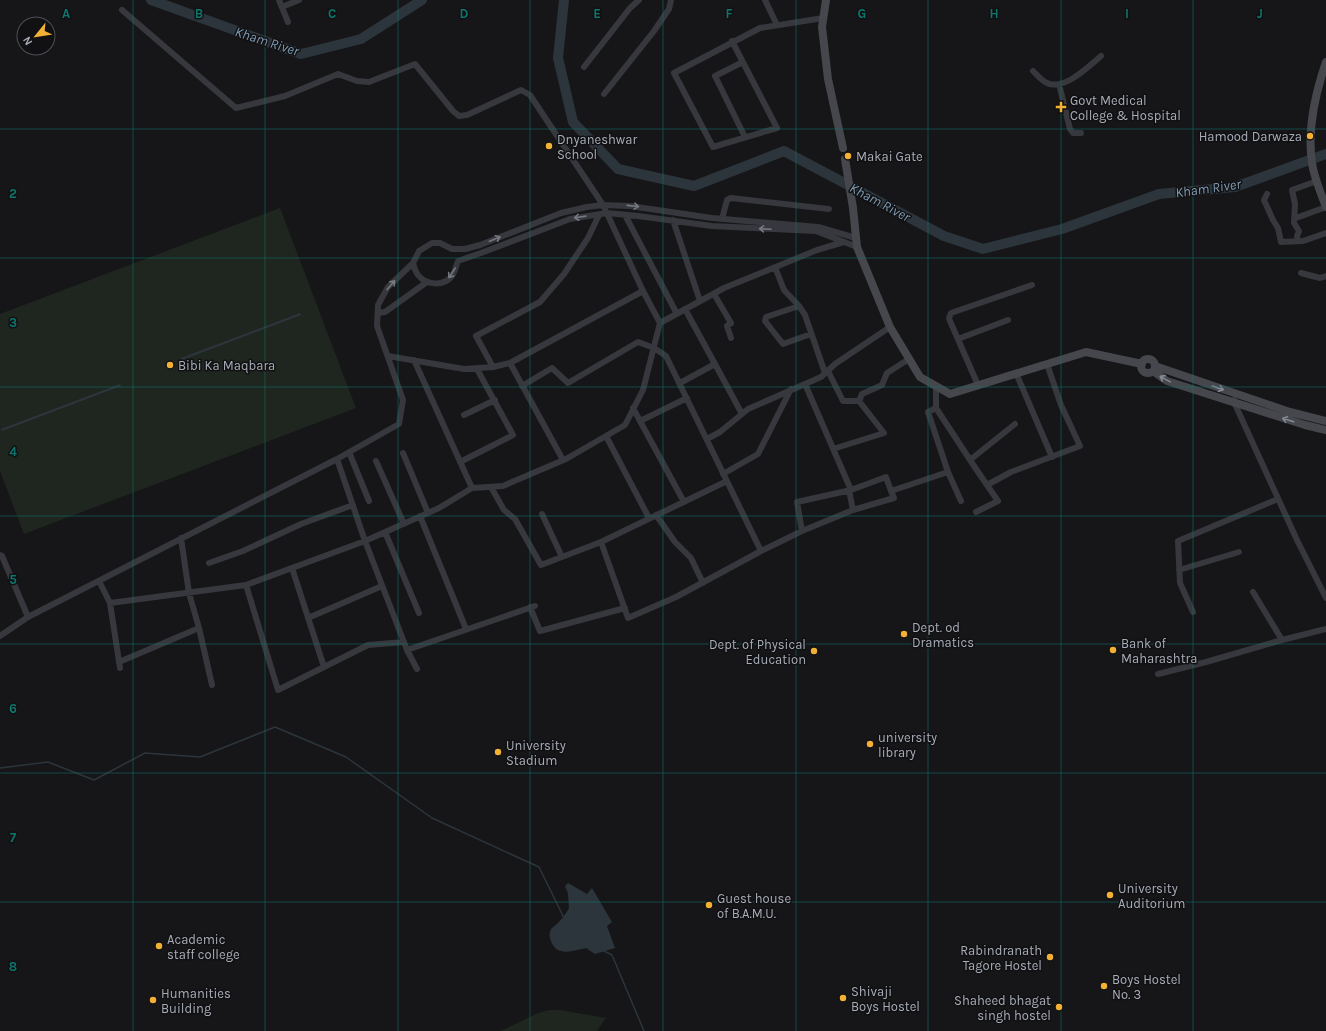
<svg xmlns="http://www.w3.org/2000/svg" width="1326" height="1031" font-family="Karla,sans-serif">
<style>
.green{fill:#1e261f}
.water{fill:#2c353c}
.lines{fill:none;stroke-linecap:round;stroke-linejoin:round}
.stream{stroke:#2c353c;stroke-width:1.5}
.river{stroke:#2c353c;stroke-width:10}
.street{stroke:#37383d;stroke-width:6}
.secondary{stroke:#45474d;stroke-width:8}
.oneway{stroke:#757881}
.oneway2{stroke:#858993}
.grid{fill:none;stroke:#0f766e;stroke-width:1;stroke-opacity:0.55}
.poi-dot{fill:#f2b134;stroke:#111113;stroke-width:1.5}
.labels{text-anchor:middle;stroke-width:3;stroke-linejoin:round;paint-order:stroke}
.poi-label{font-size:13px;fill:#a8adb8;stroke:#111113;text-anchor:start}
.water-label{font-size:14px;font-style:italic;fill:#7f9bb3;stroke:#111113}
.grid-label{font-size:13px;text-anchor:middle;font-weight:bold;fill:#0f766e;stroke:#111113;stroke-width:3;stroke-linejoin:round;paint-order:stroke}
</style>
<rect width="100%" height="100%" fill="#161618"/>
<path class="green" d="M280,208L356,408L24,534L0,471V314Z
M549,1010H560L606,1018L597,1031H501L538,1013Z"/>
<path class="water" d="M300,313L301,315L182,360L181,358Z
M120,384L121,386L2,431L1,429Z
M568,883L587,894L592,888L612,922L607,926L615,948L595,954L586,948C573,951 556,957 551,941C549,937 549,933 551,929C553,927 556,925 558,923C562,919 566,913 569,908L568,894L565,886Z"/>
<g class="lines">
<path class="stream" d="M0,768L48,762L94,780L145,753L200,757L275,727L346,757L432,818L539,867L564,918
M604,951L612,955L644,1031"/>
<path class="river" d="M151,0L301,54L361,39L422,0
M564,0L558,58L573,122L618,169L694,186L784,151L944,236L983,249L1062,229L1159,194L1235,187L1326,154"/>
<path class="street" d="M279,0L288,22
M765,0L777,25
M282,7L299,0
M122,10L236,108L285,96L338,74L357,81L369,82L415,64L453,111L459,116L467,115L521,90L530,95L603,205L643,291L660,323
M732,41L777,128L713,147L674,73L760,28L823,18
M743,62L715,76L745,137
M584,67L630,8L639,0
M1033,71C1037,75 1042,81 1047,83C1064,91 1088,67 1101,56
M1059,84L1070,129L1073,133H1081
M604,94L654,31L669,9L671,0
M1267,194L1264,200L1273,220L1278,228L1281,242L1303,241L1326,233
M625,215L677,314
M1296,218L1326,207
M722,219L727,200L731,198L829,209
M673,220L700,301
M1298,241L1297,236L1299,231L1294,223L1295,204L1292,190L1317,181
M413,263C414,267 415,271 418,275C426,285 443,287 452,276C455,272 456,266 458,261L481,253L570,219L607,213L638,216L712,226L816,231L857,247
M775,267L784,290L799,306L805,315L825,373
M1301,273L1320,278L1326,276
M714,294L731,323L727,326L731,338
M799,306L766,317L765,321L783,344L811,334
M378,313L385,312L427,282
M958,339L1008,320
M388,356L464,369L493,367L510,363L643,291
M414,360L472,488
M510,363L563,460
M715,364L742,414
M493,367L476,336L540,302L564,274L588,238L599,215
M828,371L843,401H859L862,394L882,385L887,373L909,359
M1016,373L1052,457
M680,383L715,364L685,309
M805,384L851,490
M978,385L950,321L949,318L951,313L1032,285
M522,386L552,368L568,383L638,342L654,348L666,356L761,551
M1234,400V402L1297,540L1326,598
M633,408L684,502
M936,408L976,469L998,501L976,512
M464,415L495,400
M640,421L687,398
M606,436L649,518
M707,439L720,432L748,409L821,377L835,364L890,327
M833,449L884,433L859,401
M349,452L369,501
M403,453L428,513
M337,459L365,541L407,650L417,669
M970,460L1015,424
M376,461L404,524
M460,462L513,435L477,369
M948,472L961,501
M723,474L758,454L791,389
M987,485L1011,472L1080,446L1061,405L1047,364
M491,487L504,510L515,519L541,565L601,542L727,481
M849,490L853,510L894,498L891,491
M542,514L562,557
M656,515L675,542L691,558L703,583
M420,516L466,629
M802,531L797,502L851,490L886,477L891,491L948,472L928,412L936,408V386
M385,532L419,613
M181,538L189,593L199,628L212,685
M601,542L628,618L676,597L761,551L802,531L853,510
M0,555L2,556L28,617
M209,563L243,551L301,524L353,505
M292,568L324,667
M1179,570L1239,552
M99,581L110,603L246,585L365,541L439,508L472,488L503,486L566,459L625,425L643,390L660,323L724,288L817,250L844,242
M246,585L278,690L368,645L404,642
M1253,592L1282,640L1326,629
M110,603L120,668
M530,607L540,631L625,608
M1193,612L1180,583L1178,541L1278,499
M308,618L382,586
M0,636L28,617L337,459L399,424L403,400L377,326L378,305L388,287L413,263L419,251L432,243H440L452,249H465L480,245L561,213L587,207L603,205L630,206L712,218L818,227L856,238
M407,650L535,606
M119,662L199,628
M1158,674L1206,662L1282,640"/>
<path class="secondary" d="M826,0L822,27L828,79L843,148
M1326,62C1315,94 1307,129 1312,163C1314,178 1321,193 1326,207
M845,159L853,208L857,247L890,327L920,377L950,394L1086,352L1142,364
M1141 366a7 7 0 1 1 14 0a7 7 0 1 1-14 0Z
M1155,366L1290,412L1326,421
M1153,371L1167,381L1305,425L1326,430"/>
</g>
<defs><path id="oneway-shaft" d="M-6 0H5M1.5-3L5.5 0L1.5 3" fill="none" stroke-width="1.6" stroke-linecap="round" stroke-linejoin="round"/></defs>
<g class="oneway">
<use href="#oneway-shaft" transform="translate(633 206) rotate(6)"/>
<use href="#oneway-shaft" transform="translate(580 217) rotate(172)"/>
<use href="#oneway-shaft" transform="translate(765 229) rotate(-177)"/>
<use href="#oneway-shaft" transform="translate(495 239) rotate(-22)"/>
<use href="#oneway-shaft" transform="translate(452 273) rotate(123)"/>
<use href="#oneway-shaft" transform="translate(391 285) rotate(-49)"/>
</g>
<g class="oneway2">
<use href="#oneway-shaft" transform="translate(1165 379) rotate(-151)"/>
<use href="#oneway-shaft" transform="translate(1218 388) rotate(19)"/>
<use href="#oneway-shaft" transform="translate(1288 420) rotate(-162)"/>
</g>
<path class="grid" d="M133,0V1031M265,0V1031M398,0V1031M530,0V1031M663,0V1031M796,0V1031M928,0V1031M1061,0V1031M1193,0V1031M0,129H1326M0,258H1326M0,387H1326M0,516H1326M0,644H1326M0,773H1326M0,902H1326"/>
<g class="poi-dot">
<path d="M1059 101h4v4h4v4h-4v4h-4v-4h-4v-4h4z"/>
<circle cx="1310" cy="136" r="4"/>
<circle cx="549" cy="146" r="4"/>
<circle cx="848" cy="156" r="4"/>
<circle cx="170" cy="365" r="4"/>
<circle cx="904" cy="634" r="4"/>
<circle cx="1113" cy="650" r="4"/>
<circle cx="814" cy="651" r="4"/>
<circle cx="870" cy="744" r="4"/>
<circle cx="498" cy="752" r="4"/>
<circle cx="1110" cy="895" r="4"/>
<circle cx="709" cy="905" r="4"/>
<circle cx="159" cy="946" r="4"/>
<circle cx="1050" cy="957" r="4"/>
<circle cx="1104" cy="986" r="4"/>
<circle cx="843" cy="998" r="4"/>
<circle cx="153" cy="1000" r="4"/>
<circle cx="1059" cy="1007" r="4"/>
</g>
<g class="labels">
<g class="poi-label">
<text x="1070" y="105">Govt Medical<tspan x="1070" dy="15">College &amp; Hospital</tspan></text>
<text x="1302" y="141" text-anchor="end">Hamood Darwaza</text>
<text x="557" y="144">Dnyaneshwar<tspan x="557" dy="15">School</tspan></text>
<text x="856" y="161">Makai Gate</text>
<text x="178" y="370">Bibi Ka Maqbara</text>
<text x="912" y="632">Dept. od<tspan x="912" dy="15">Dramatics</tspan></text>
<text x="1121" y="648">Bank of<tspan x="1121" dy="15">Maharashtra</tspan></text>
<text x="806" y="649" text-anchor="end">Dept. of Physical<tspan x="806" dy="15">Education</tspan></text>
<text x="878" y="742">university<tspan x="878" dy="15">library</tspan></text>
<text x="506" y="750">University<tspan x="506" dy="15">Stadium</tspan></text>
<text x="1118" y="893">University<tspan x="1118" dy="15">Auditorium</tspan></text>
<text x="717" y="903">Guest house<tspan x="717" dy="15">of B.A.M.U.</tspan></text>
<text x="167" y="944">Academic<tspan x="167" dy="15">staff college</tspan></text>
<text x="1042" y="955" text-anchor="end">Rabindranath<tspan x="1042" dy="15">Tagore Hostel</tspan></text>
<text x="1112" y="984">Boys Hostel<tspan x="1112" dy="15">No. 3</tspan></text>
<text x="851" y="996">Shivaji<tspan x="851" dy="15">Boys Hostel</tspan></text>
<text x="161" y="998">Humanities<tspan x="161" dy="15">Building</tspan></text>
<text x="1051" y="1005" text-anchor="end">Shaheed bhagat<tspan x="1051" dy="15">singh hostel</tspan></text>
</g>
<g class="water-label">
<text transform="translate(267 41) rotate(18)" y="5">Kham River</text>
<text transform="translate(1208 188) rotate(-8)" y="5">Kham River</text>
<text transform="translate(880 202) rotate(28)" y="5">Kham River</text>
</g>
</g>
<g class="grid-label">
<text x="66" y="18">A</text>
<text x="199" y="18">B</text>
<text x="332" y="18">C</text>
<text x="464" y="18">D</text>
<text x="597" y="18">E</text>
<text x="729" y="18">F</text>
<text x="862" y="18">G</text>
<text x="994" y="18">H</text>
<text x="1127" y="18">I</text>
<text x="1260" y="18">J</text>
<text x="13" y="198">2</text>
<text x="13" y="327">3</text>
<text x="13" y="456">4</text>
<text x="13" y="584">5</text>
<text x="13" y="713">6</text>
<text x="13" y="842">7</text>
<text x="13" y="971">8</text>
</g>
<g transform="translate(36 36) rotate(240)"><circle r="19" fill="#111113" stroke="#4d4f55"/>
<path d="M0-3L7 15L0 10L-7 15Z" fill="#f2b134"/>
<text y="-6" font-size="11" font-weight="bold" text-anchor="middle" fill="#a8adb8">N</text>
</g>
</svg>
